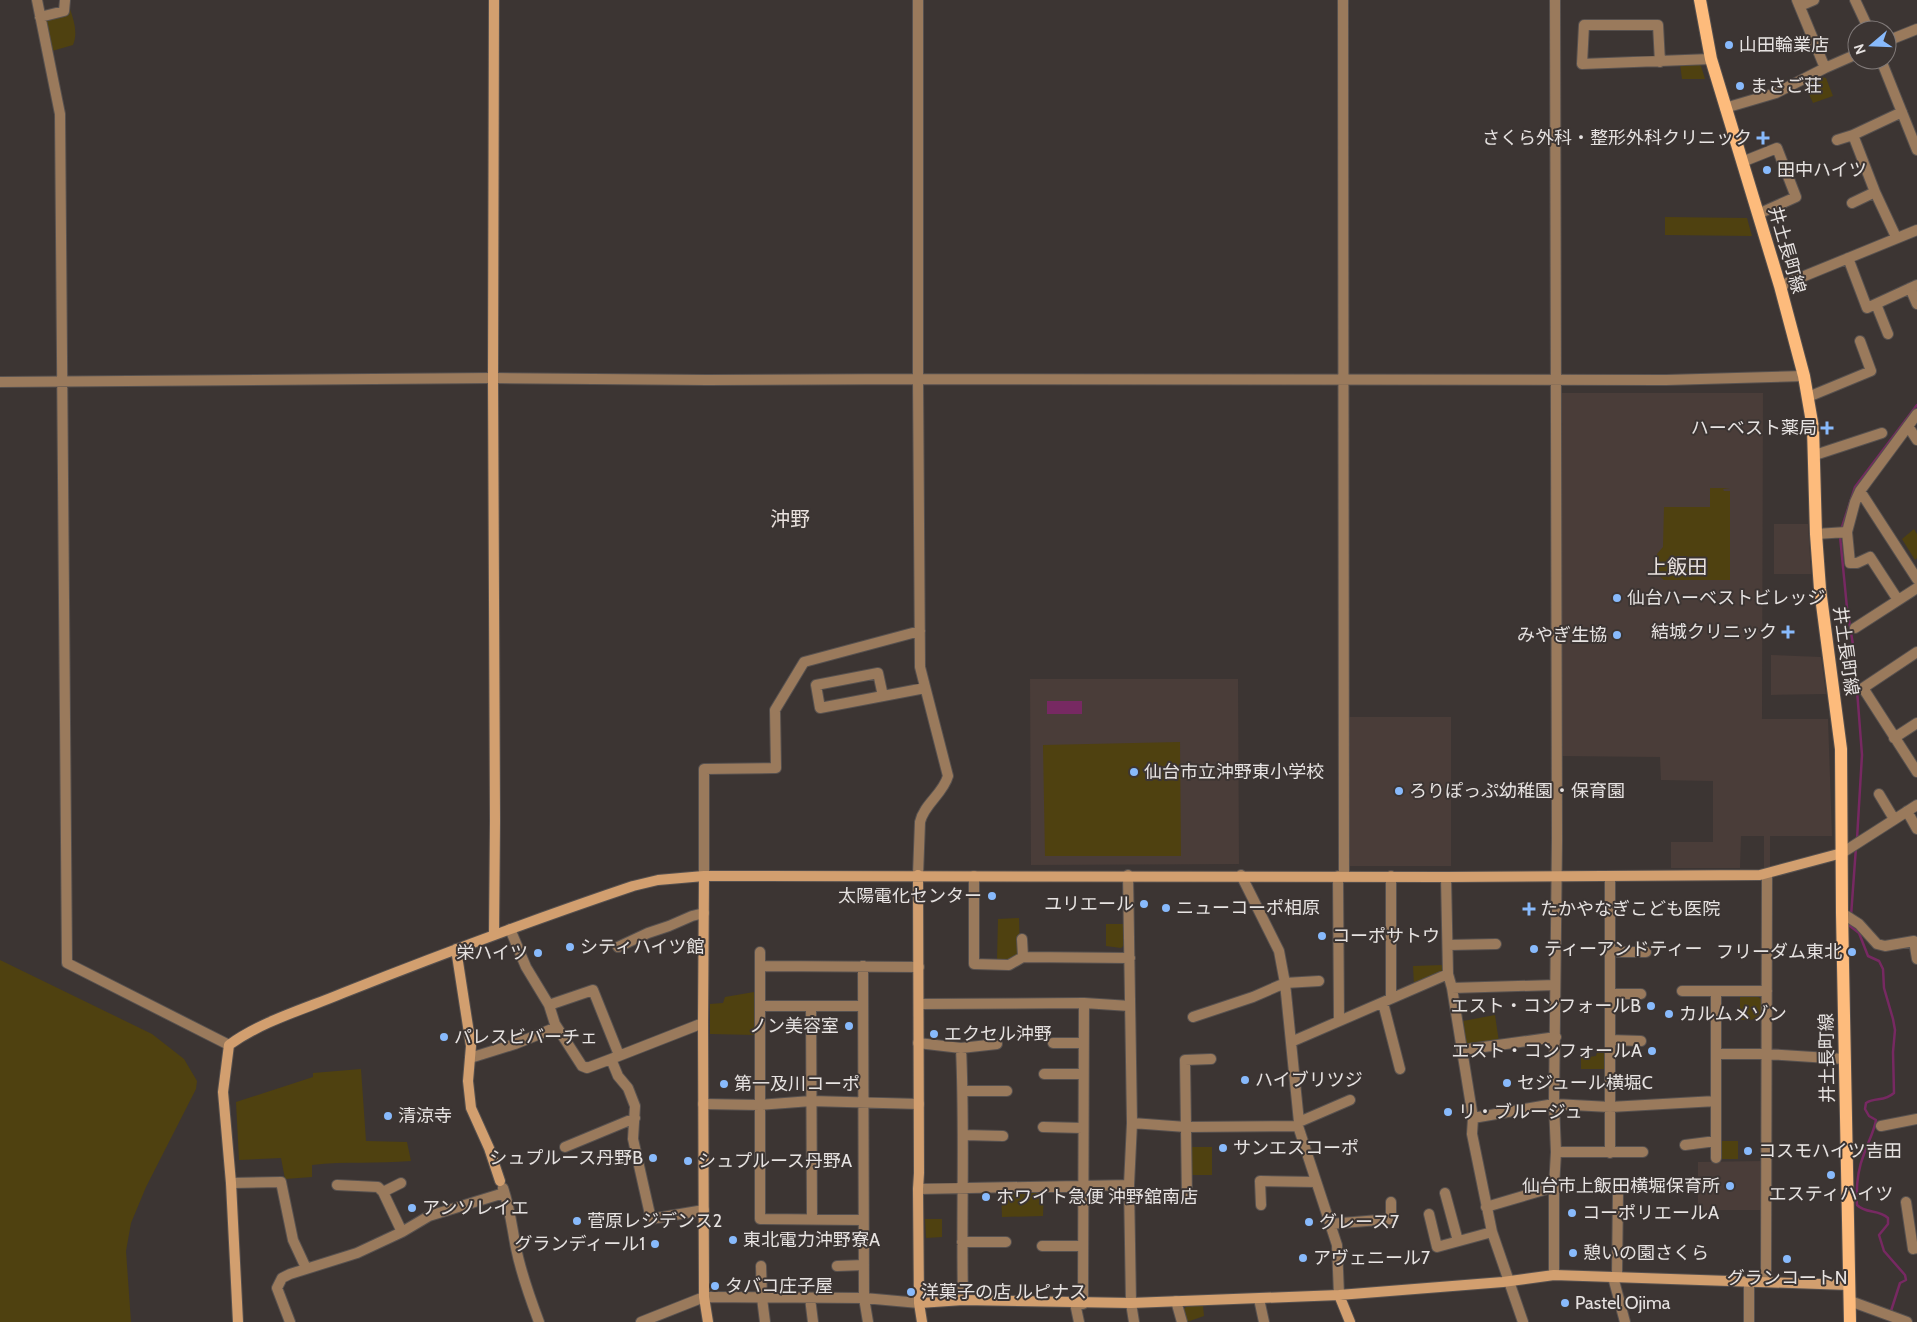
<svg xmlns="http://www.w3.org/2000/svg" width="1917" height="1322" font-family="Cabin,'Noto Sans JP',sans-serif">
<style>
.built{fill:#4a3d39}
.green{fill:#4f4110}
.water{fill:#772962}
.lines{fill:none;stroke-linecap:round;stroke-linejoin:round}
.stream{stroke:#772962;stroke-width:2.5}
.street-casing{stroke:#57514f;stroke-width:12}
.secondary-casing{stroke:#57514f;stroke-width:12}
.primary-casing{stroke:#57514f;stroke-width:14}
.street{stroke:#9a7a5c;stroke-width:10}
.secondary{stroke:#d29f6f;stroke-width:10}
.primary{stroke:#fdbb7c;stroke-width:12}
.poi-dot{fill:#88bafc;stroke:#3c3533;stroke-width:2}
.labels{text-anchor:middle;stroke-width:4;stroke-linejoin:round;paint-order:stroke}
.poi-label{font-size:18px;fill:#e6e2e1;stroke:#3c3533;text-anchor:start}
.street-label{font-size:18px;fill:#e6e2e1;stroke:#3c3533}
.quarter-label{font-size:20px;fill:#e9e1de;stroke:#3c3533}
</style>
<rect width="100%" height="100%" fill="#3c3533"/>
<path class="built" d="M1559,393H1763L1762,719H1828L1832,836H1770V867L1764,868V836H1741L1740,868H1671V842H1713V781L1661,780L1660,757L1559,756Z
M1774,524H1808L1811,574H1774Z
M1771,655L1821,657L1826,694L1771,695Z
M1030,679H1238L1239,864L1031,865Z
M1347,717H1451V866H1347Z
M1762,1161V1210H1698V1162Z"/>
<path class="green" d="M70,9C74,21 78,33 73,45L52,51L44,17Z
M1696,62L1701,66L1705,79H1682L1680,64Z
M1821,77L1826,78L1833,96L1813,103L1805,85Z
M1665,217L1747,218L1752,236L1665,235Z
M1710,488H1730L1723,489L1724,491H1730V580H1664L1658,575L1657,554L1663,547L1664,507H1710Z
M1914,529L1917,534V558L1915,560L1902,539Z
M1180,742L1181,856H1045L1043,745Z
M1019,918L1020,954L1010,961L997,960L998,919Z
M1106,924H1126V943L1121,948L1106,946Z
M0,960L152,1034L184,1059L197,1081L196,1089L146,1187L131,1223L126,1251L131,1322H0Z
M1443,965L1444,970L1414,985L1413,966Z
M754,992L755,1035L710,1034V1004L723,1003L725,997Z
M1757,996L1762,1000L1763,1019L1740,1020V997Z
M1495,1015L1499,1042L1475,1046L1466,1044L1463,1021Z
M1597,1052L1606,1053V1069H1581V1058L1596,1056Z
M361,1069L366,1141L407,1142L411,1161C378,1164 345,1161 312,1165V1177L285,1179L281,1158L239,1160L236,1102L313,1077V1073Z
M1720,1141H1738V1159H1720Z
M1190,1147H1212V1175H1191Z
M1044,1190L1043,1216L1002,1217L1001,1191Z
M925,1219H942V1237L926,1238Z
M1188,1305L1203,1306L1204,1316L1187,1322L1184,1309Z"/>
<path class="water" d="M1047,701H1082V714H1047Z"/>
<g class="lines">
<path class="stream" d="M1841,530L1855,487L1917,405
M1840,536L1847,608L1854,651L1862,755L1857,839
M1851,916L1856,847
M1850,922V926L1859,933L1868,956L1879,961L1883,969L1884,988L1893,1019L1895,1030L1893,1052L1894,1093C1884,1102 1876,1097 1866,1103L1865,1109L1869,1116L1876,1120C1874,1132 1868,1142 1864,1154C1858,1169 1856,1189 1857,1205C1866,1214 1878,1209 1888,1218V1224L1879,1235L1884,1251L1905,1275L1906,1280L1900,1283L1890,1314"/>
<g class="street-casing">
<path id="street" d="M37,0L60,114L67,963L229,1045
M918,0V379L920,667L948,776C943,794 924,804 920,822L918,875
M1343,0L1344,875
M1797,0L1825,68
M1855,0L1869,30
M1800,6L1814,0
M40,17L64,11L65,0
M1887,41L1917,29
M1881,60L1917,150
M1660,62L1658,25H1584L1582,64L1711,59
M1725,108L1776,93L1825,68L1857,54
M1853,135L1875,192L1896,237
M1837,140L1853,135L1902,112
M1742,162L1777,148L1796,197L1758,214
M1852,203L1875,192
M1848,258L1867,308L1917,285
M1780,286L1917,230
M1910,288L1917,304
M1876,304L1888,334
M0,382L493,378L707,380L918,379L1666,380L1804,376
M1808,397L1871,371L1860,341
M1908,426L1917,440
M1815,455L1882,433
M1860,491L1917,579
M1816,534L1847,532
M1898,600L1870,557L1857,563H1850L1847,532L1855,502L1860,491L1917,414
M1855,628L1917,588
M1917,652L1863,688L1917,772
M883,696L878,673L816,685L820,708L925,688
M1894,738L1917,723
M1879,794L1894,819
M1907,811L1917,829
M1842,853L1917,805
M1128,875L1132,1123L1129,1185L1131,1303L1134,1322
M1241,875L1279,951L1285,983L1299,1122L1298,1126L1337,1245L1339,1295
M704,876V769L776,768L775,710L804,662L920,631
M974,876V964L1009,965L1023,957L1130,958
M1338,876L1339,1021
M1391,876V998
M1446,877L1448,974L1452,988L1473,1118L1472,1134L1492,1232L1523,1322
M1842,913L1859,924L1877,944L1885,946L1914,941L1917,959
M510,929L526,967L549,1005L555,1024L582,1066L587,1068L611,1059L703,1023
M1022,939L1023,957
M1448,945L1496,944
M618,947L648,933L669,926L692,916L704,913
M760,952V1219L863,1220
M1610,952H1646
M760,966L919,967
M863,966L864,1298L868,1322
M1452,988L1555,985
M1682,991H1767
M1716,992V1158
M1610,994H1641
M1383,1003L1400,1069
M919,1004L1084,1003L1130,1006
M549,1005L593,990L619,1055
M760,1006H863
M811,1006L812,1219
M1193,1017L1253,997L1285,983L1319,981
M1610,1040L1641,1041
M1291,1042L1448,974
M918,1043L961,1048L997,1044
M1053,1043H1083
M961,1048C965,1132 961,1216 963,1300
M1462,1050L1556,1037
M1717,1054H1767L1844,1059
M470,1058L515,1044L557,1027
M611,1059L618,1076L628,1088L635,1106L633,1139L651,1219L704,1210
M1044,1074H1083
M963,1091H1007
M703,1104L760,1105L811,1101L919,1104
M1473,1118L1554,1104L1610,1107L1716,1101
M1299,1122L1350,1100
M1132,1123L1186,1127L1298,1126
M1881,1126L1917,1119
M1043,1127L1083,1128
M964,1135L1003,1136
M1685,1145L1716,1141
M565,1147L635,1118
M1556,1152H1643
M1610,1153V876
M231,1183L281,1182L293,1240L306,1268
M337,1185L378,1187L383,1192L402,1232
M503,1188C510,1208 512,1228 516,1248C521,1273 530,1298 539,1322
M918,1189L1129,1185
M383,1192L401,1183
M1445,1193L1458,1241
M1187,1198L1185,1060L1211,1059
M1906,1202L1913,1249L1917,1248
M1261,1205L1260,1181L1316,1182
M1486,1207L1554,1187
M1429,1214L1437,1247L1492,1232
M1330,1224L1391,1219V1202
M962,1242H1006
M1042,1246H1083
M761,1266L762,1298L765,1322
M837,1266L864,1265
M1554,1275V1187L1556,1152L1554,1104L1557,840L1555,0
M1613,1277L1625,1322
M1617,1277L1618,1191
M1766,1282L1767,874
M810,1298L813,1322
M1259,1299L1264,1322
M1176,1301L1182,1322
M1850,1301L1907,1322
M1075,1303L1079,1322
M1083,1304L1084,1003
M290,1322L277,1288L282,1278L290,1274L357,1253L402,1232L429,1216L504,1193
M641,1322L704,1297L864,1298L919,1303
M1749,1322V1281"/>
</g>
<g class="secondary-casing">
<path id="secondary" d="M918,875L919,1173L918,1189L919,1303L922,1322
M704,876L703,1023L704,1297L708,1322
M494,935L495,821L493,378L494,0
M456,949L471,1046L468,1081L471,1108L489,1148L500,1181
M1339,1295L1350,1322
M919,1303L963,1300L1131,1303L1339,1295L1503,1282L1554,1275L1849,1285
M238,1322L231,1183L223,1092L229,1045C262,1021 305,1009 343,993C439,955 535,919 633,886L658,880L704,876L1446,877L1760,875L1842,853"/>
</g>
<g class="primary-casing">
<path id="primary" d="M1700,0L1711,59L1780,286L1804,376L1813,428L1816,534L1820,589L1841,749L1842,913L1850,1322"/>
</g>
<use href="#street" class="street"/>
<use href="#secondary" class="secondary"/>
<use href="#primary" class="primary"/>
</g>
<g class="poi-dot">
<circle cx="1729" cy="45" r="5"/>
<circle cx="1740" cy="86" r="5"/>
<path d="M1760.5 130.5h5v5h5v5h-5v5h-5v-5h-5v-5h5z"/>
<circle cx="1767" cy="170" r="5"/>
<path d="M1824.5 420.5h5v5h5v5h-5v5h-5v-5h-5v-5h5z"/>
<circle cx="1617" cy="598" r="5"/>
<path d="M1785.5 624.5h5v5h5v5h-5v5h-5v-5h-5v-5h5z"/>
<circle cx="1617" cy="635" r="5"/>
<circle cx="1134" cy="772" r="5"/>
<circle cx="1399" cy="791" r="5"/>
<circle cx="992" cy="896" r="5"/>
<circle cx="1144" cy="904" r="5"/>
<circle cx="1166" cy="908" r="5"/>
<path d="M1526.5 901.5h5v5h5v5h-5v5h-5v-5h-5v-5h5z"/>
<circle cx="1322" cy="936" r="5"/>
<circle cx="570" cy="947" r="5"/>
<circle cx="1534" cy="949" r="5"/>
<circle cx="1852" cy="952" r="5"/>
<circle cx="538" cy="953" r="5"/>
<circle cx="1651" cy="1006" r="5"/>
<circle cx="1669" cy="1014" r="5"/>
<circle cx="849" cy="1026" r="5"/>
<circle cx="934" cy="1034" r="5"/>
<circle cx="444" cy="1037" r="5"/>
<circle cx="1652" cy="1051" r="5"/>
<circle cx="1245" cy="1080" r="5"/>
<circle cx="1507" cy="1083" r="5"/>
<circle cx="724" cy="1084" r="5"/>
<circle cx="1448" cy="1112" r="5"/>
<circle cx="388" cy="1116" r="5"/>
<circle cx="1223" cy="1148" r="5"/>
<circle cx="1748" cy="1151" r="5"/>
<circle cx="653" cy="1158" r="5"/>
<circle cx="688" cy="1161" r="5"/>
<circle cx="1831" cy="1175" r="5"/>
<circle cx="1730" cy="1186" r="5"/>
<circle cx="986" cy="1197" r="5"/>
<circle cx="412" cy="1208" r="5"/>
<circle cx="1572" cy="1213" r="5"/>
<circle cx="577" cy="1221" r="5"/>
<circle cx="1309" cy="1222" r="5"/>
<circle cx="733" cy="1240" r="5"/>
<circle cx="655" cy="1244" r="5"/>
<circle cx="1573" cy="1253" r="5"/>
<circle cx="1303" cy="1258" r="5"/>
<circle cx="1787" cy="1259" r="5"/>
<circle cx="715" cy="1286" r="5"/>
<circle cx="911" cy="1292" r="5"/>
<circle cx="1565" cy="1303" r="5"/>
</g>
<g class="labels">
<g class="poi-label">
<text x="1739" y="51">山田輪業店</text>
<text x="1750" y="92">まさご荘</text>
<text x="1752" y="144" text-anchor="end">さくら外科・整形外科クリニック</text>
<text x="1777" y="176">田中ハイツ</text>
<text x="1817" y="434" text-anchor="end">ハーベスト薬局</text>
<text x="1627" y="604">仙台ハーベストビレッジ</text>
<text x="1777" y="638" text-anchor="end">結城クリニック</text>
<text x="1607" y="641" text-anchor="end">みやぎ生協</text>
<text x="1144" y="778">仙台市立沖野東小学校</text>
<text x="1409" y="797">ろりぽっぷ幼稚園・保育園</text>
<text x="982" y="902" text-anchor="end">太陽電化センター</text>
<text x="1134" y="910" text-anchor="end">ユリエール</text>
<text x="1176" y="914">ニューコーポ相原</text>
<text x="1540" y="915">たかやなぎこども医院</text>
<text x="1332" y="942">コーポサトウ</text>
<text x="580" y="953">シティハイツ館</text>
<text x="1544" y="955">ティーアンドティー</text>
<text x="1842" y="958" text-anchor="end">フリーダム東北</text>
<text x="528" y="959" text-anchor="end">栄ハイツ</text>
<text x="1641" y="1012" text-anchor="end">エスト・コンフォールB</text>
<text x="1679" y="1020">カルムメゾン</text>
<text x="839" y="1032" text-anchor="end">ノン美容室</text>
<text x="944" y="1040">エクセル沖野</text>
<text x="454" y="1043">パレスビバーチェ</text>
<text x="1642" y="1057" text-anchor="end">エスト・コンフォールA</text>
<text x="1255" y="1086">ハイブリツジ</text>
<text x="1517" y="1089">セジュール横堀C</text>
<text x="734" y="1090">第一及川コーポ</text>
<text x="1458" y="1118">リ・ブルージュ</text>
<text x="398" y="1122">清涼寺</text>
<text x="1233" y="1154">サンエスコーポ</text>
<text x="1758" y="1157">コスモハイツ吉田</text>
<text x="643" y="1164" text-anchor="end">シュプルース丹野B</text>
<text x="698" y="1167">シュプルース丹野A</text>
<text x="1720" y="1192" text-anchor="end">仙台市上飯田横堀保育所</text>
<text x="1831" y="1200" text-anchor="middle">エスティハイツ</text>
<text x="996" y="1203">ホワイト急便 沖野舘南店</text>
<text x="422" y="1214">アンソレイエ</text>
<text x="1582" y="1219">コーポリエールA</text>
<text x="587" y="1227">菅原レジデンス2</text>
<text x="1319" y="1228">グレース7</text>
<text x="743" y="1246">東北電力沖野寮A</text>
<text x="645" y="1250" text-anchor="end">グランディール1</text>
<text x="1583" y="1259">憩いの園さくら</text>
<text x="1313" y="1264">アヴェニール7</text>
<text x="1787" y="1284" text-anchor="middle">グランコートN</text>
<text x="725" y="1292">タバコ庄子屋</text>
<text x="921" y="1298">洋菓子の店 ルピナス</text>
<text x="1575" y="1309">Pastel Ojima</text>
</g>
<g class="street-label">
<text transform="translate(1787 250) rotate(74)" y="6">井土長町線</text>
<text transform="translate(1846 651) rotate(82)" y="6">井土長町線</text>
<text transform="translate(1827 1058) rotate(-91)" y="6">井土長町線</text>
</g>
<g class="quarter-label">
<text x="790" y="526">沖野</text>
<text x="1677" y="574">上飯田</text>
</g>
</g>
<g transform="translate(1872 45) rotate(251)"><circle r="24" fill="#3c3533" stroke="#807a79"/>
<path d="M0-4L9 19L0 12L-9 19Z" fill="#88bafc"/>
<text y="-8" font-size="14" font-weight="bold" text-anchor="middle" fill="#e6e2e1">N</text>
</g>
</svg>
